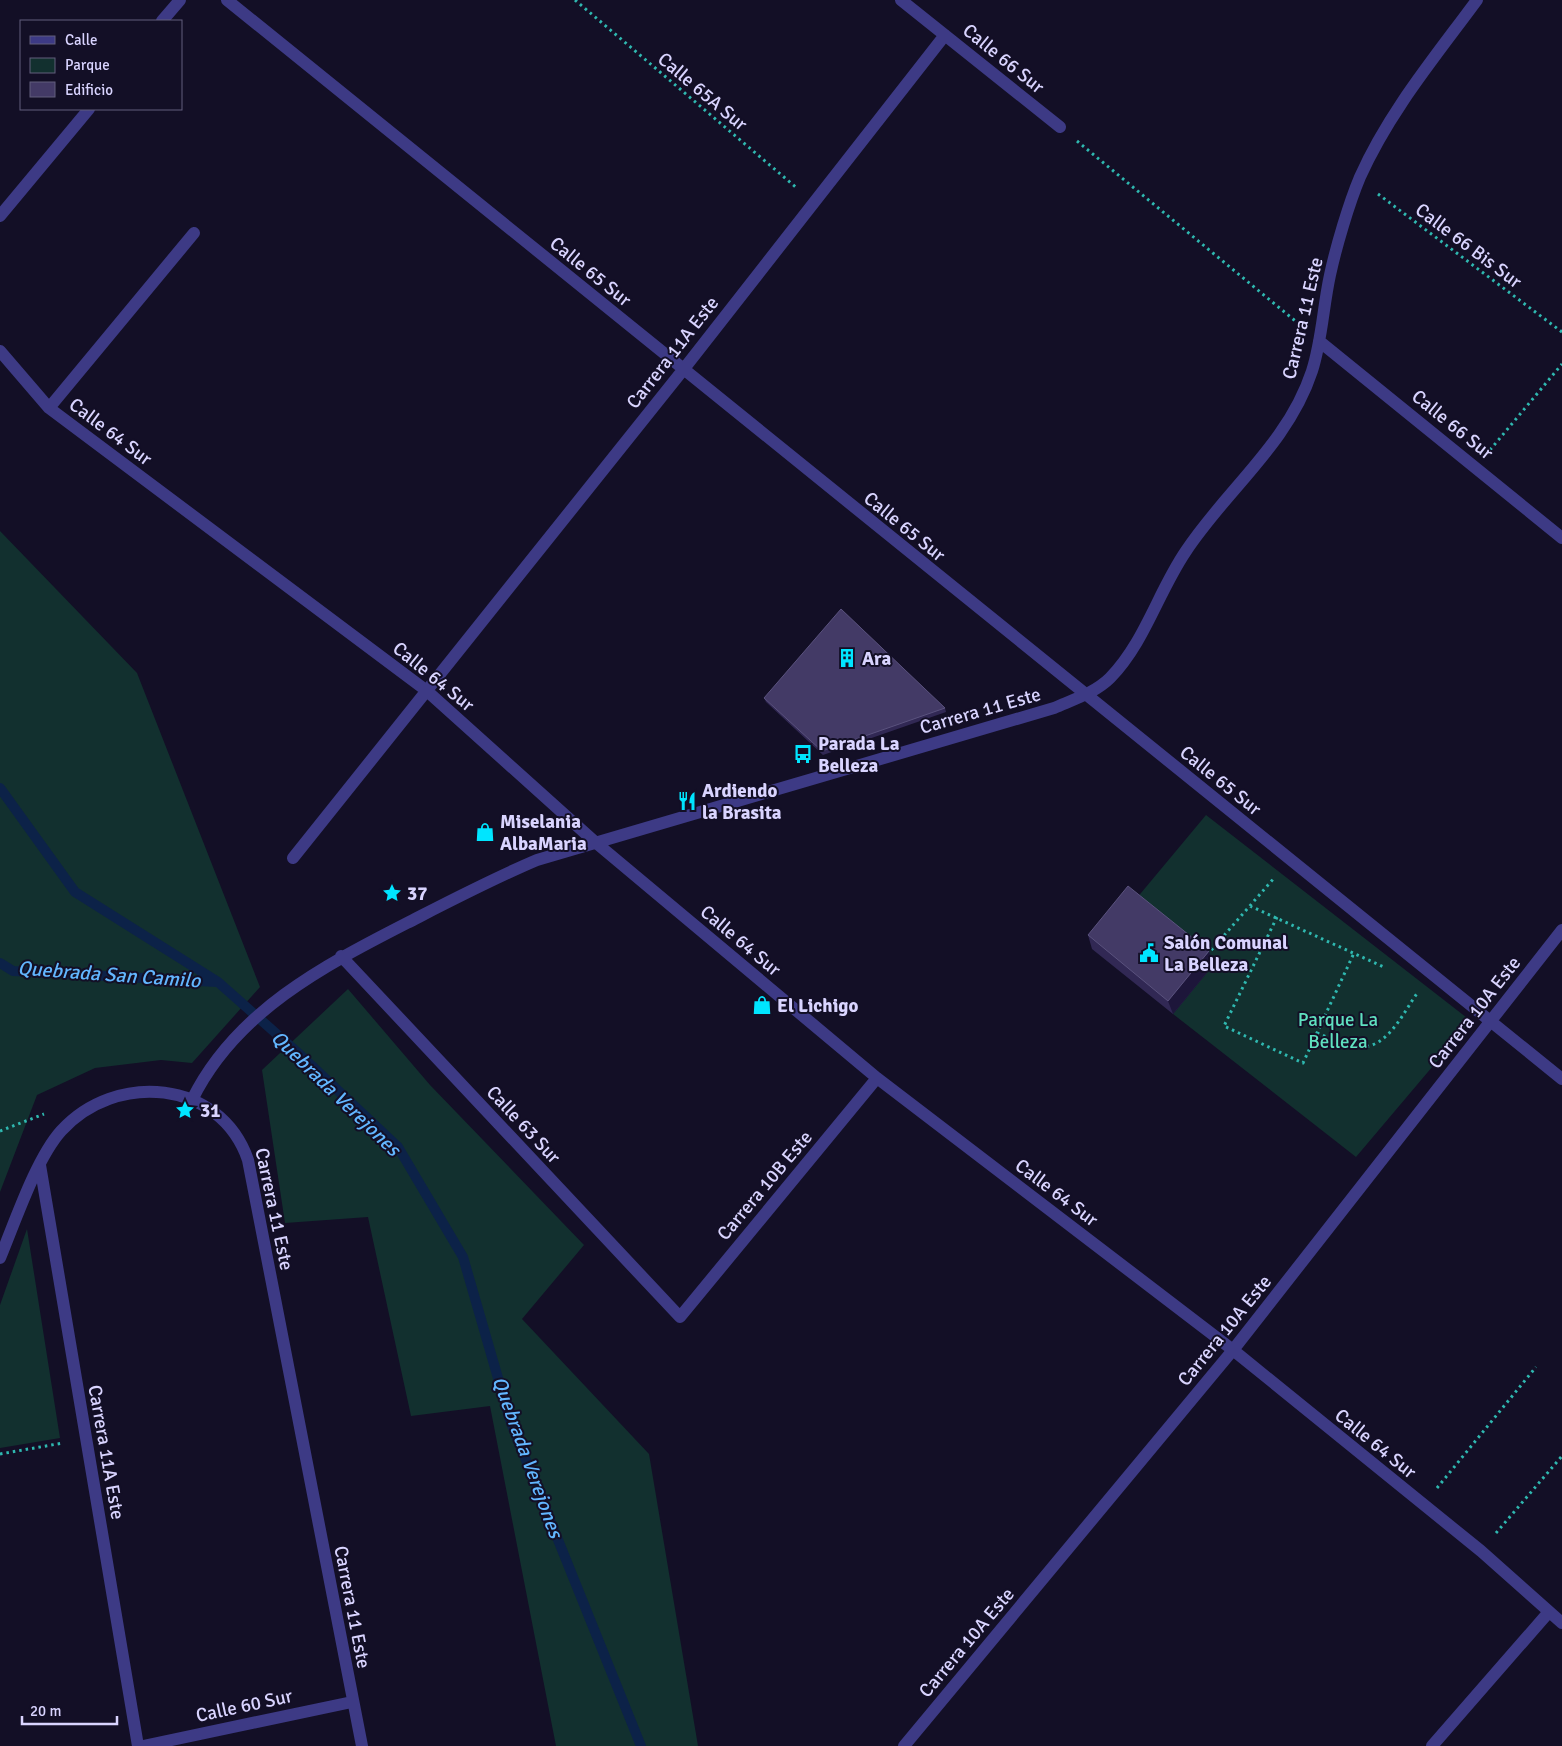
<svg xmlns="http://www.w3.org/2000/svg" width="1562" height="1746" font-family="Signika,sans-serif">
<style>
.green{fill:#12302f}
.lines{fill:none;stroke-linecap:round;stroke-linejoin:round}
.stream{stroke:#0c2248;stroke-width:10}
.path{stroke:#2fb8b0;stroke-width:3;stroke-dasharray:2.5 4;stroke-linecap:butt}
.minor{stroke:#3d3a85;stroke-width:12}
.wall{fill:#312854}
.shaded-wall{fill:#1d163a}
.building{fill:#433a66;stroke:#5a527e}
.labels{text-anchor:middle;stroke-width:4;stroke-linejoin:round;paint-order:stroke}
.street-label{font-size:19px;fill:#d9d4ff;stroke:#130f26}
.poi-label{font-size:19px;font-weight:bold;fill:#d9d4ff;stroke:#130f26;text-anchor:start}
.park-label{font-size:19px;fill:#5fe0c0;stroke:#130f26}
.water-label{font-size:20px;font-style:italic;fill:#62b6ff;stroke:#130f26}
</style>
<rect width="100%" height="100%" fill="#130f26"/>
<path class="green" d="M0,531L137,673L260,987L192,1063L161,1060L95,1068L37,1095L0,1192Z
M1206,815L1471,1021L1356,1157L1173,1014L1214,964L1136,899Z
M348,989L430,1085L584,1245L522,1319L649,1454L698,1746H556L490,1406L411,1416L368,1217L285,1223L262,1070Z
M27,1229L60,1438L0,1448V1305Z"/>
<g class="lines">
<path class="stream" d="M0,788L75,892L218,982L297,1052L398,1147L463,1257L511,1423L641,1746
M0,963L13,971L217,982"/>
<path class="path" d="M575,0L798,189
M1077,141L1299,324
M1378,194L1562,332
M1490,450L1562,364
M1250,906L1386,968
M1277,917L1224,1026L1303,1063L1354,953
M1207,955L1275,877
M1317,1033C1330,1038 1347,1047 1361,1047C1389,1047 1404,1011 1418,992
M0,1131L44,1114
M0,1454L63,1443
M1437,1488L1536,1367
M1496,1533L1562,1456"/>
<path class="minor" d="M227,0L1562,1079
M901,0L1060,127
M162,21L180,0
M0,216L89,109
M1319,341L1562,538
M0,351L49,408L427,691L595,842L877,1078L1233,1350L1481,1551L1562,1623
M49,408L194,233
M293,858L683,370L945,35
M341,956L680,1317L877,1078
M192,1100C235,1012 323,966 407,923C450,901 492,879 537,860L1054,708C1072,700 1095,693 1110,678C1145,642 1158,592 1186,551C1227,489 1288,444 1312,371C1322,340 1323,307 1330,275C1336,247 1349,203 1360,177C1389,112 1435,57 1477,0
M40,1165L138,1746
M0,1258C15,1222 36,1159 61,1131C115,1071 220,1079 248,1160L362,1746
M143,1746L352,1702
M904,1746L1233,1350L1562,930
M1432,1746L1548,1613"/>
</g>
<path class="wall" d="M764,698L945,708L946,712L823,755L766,702Z
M1088,935L1214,964L1173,1014L1092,949Z"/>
<path class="shaded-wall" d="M1209,951L1214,964L1173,1014L1168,1001Z"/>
<path class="building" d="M841,609L945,708L822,751L764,698Z
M1128,886L1209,951L1168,1001L1088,935Z"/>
<defs>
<g id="building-bare" transform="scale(1.5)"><path d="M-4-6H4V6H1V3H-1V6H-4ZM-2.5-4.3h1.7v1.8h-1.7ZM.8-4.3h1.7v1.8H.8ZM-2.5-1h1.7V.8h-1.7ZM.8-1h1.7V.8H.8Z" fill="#00e5ff" stroke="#130f26" stroke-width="2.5" paint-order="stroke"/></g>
<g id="bus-bare" transform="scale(1.5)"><path d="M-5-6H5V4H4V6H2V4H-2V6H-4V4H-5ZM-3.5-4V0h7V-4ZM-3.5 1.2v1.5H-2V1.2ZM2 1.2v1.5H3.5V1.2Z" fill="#00e5ff" stroke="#130f26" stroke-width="2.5" paint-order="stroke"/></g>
<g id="restaurant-bare" transform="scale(1.5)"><path d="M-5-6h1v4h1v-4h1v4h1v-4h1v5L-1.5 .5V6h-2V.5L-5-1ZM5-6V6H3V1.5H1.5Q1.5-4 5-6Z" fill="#00e5ff" stroke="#130f26" stroke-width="2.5" paint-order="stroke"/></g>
<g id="shop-bare" transform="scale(1.5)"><path d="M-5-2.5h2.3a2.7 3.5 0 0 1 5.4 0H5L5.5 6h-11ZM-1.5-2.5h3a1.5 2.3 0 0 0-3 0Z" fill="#00e5ff" stroke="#130f26" stroke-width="2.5" paint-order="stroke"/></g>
<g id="sight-bare" transform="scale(1.5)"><path d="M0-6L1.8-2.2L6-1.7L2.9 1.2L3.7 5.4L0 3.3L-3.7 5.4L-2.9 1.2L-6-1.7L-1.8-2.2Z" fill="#00e5ff" stroke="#130f26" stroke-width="2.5" paint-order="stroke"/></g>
<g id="civic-bare" transform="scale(1.5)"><path d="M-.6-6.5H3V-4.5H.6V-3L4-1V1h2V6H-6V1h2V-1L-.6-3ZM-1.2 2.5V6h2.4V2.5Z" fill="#00e5ff" stroke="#130f26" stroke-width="2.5" paint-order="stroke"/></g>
</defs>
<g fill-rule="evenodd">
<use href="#building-bare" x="847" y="658"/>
<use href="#bus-bare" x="803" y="754"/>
<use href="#restaurant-bare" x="687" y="801"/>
<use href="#shop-bare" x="485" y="832"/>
<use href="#sight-bare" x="392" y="893"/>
<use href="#civic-bare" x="1149" y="953"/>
<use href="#shop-bare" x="762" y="1005"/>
<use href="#sight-bare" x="185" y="1110"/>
</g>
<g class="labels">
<g class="street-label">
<text transform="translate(1004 58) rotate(39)" y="7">Calle 66 Sur</text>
<text transform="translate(703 91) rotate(40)" y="7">Calle 65A Sur</text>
<text transform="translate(1469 245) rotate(37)" y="7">Calle 66 Bis Sur</text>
<text transform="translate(591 271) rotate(39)" y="7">Calle 65 Sur</text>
<text transform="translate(1302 318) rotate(-77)" y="7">Carrera 11 Este</text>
<text transform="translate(672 352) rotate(-52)" y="7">Carrera 11A Este</text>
<text transform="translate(1453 424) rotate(39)" y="7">Calle 66 Sur</text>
<text transform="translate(111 431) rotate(37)" y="7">Calle 64 Sur</text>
<text transform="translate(905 526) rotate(39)" y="7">Calle 65 Sur</text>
<text transform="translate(434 676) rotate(39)" y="7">Calle 64 Sur</text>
<text transform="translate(980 710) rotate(-16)" y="7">Carrera 11 Este</text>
<text transform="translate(1221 780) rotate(39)" y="7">Calle 65 Sur</text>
<text transform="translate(741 940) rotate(40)" y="7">Calle 64 Sur</text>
<text transform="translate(1474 1012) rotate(-52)" y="7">Carrera 10A Este</text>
<text transform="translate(524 1124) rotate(47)" y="7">Calle 63 Sur</text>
<text transform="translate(764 1185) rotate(-50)" y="7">Carrera 10B Este</text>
<text transform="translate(1057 1192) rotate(37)" y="7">Calle 64 Sur</text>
<text transform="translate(275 1209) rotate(78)" y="7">Carrera 11 Este</text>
<text transform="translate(1224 1330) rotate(-51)" y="7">Carrera 10A Este</text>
<text transform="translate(1376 1443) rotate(39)" y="7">Calle 64 Sur</text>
<text transform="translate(107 1452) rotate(80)" y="7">Carrera 11A Este</text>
<text transform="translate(353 1607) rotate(79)" y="7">Carrera 11 Este</text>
<text transform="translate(966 1642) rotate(-50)" y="7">Carrera 10A Este</text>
<text transform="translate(244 1705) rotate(-12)" y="7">Calle 60 Sur</text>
</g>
<g class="poi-label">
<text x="862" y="665">Ara</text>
<text x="818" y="750">Parada La<tspan x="818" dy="22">Belleza</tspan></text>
<text x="702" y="797">Ardiendo<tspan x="702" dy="22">la Brasita</tspan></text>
<text x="500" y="828">Miselania<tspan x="500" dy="22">AlbaMaria</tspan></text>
<text x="407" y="900">37</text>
<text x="1164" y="949">Salón Comunal<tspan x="1164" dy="22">La Belleza</tspan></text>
<text x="777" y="1012">El Lichigo</text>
<text x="200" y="1117">31</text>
</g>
<g class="park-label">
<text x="1338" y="1026">Parque La<tspan x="1338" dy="22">Belleza</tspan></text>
</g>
<g class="water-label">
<text transform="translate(109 974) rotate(4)" y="7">Quebrada San Camilo</text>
<text transform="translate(336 1093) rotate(44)" y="7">Quebrada Verejones</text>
<text transform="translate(528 1457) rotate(70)" y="7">Quebrada Verejones</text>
</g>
</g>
<rect x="20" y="20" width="162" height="90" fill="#130f26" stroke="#625e7d"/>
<rect x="30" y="36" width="25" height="8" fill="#3d3a85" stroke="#625e7d"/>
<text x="65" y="45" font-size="15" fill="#d9d4ff">Calle</text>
<rect x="30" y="58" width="25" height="15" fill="#12302f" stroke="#625e7d"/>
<text x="65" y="70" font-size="15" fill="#d9d4ff">Parque</text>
<rect x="30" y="82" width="25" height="15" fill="#433a66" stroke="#625e7d"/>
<text x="65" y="95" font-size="15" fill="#d9d4ff">Edificio</text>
<path d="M22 1716v8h95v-8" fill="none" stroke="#d9d4ff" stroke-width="2.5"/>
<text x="30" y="1716" font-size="15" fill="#d9d4ff" stroke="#130f26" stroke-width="4" paint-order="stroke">20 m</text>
</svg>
